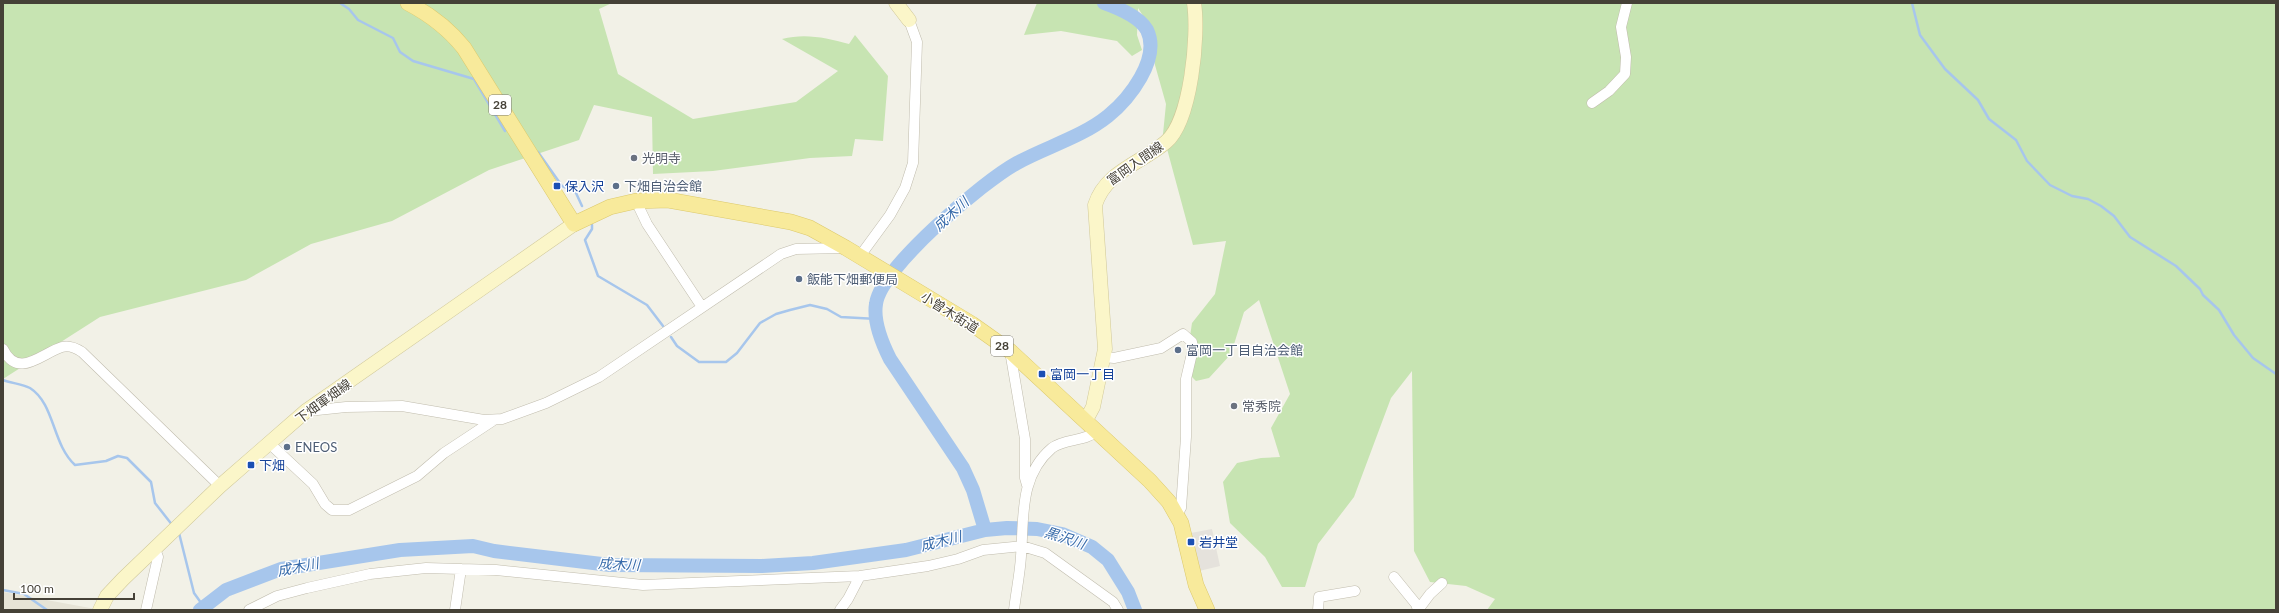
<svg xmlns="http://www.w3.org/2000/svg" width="2279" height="613" font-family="Lato,'Noto Sans JP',sans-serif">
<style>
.residential{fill:#e6e3d6}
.industrial{fill:#e5e2dc}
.green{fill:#c7e4b2}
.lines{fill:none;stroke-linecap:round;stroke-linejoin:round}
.stream{stroke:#a7c6ec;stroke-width:2.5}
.river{stroke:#a7c6ec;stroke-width:14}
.street-casing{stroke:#c0bcad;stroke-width:11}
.secondary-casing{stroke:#d0c899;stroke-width:15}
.primary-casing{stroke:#dcc96c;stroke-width:16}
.street{stroke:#fff;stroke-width:10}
.secondary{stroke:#fbf6c9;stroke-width:14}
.primary{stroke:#f8ea9b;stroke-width:15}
.worship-dot{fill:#6b7280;stroke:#fff;stroke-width:1.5}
.transit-dot{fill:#1a4fb4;stroke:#fff;stroke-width:1.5}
.service-dot{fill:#5c6f8a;stroke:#fff;stroke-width:1.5}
.labels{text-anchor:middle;stroke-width:3;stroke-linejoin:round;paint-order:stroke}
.shield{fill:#fff;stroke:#7d7a73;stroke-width:1}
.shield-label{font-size:12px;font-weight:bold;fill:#454137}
.worship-label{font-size:13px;fill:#5b616d;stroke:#fff;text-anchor:start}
.street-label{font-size:13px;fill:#454137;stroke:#fff}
.transit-label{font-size:13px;fill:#164399;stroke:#fff;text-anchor:start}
.service-label{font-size:13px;fill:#4e5e75;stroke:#fff;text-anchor:start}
.water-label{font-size:14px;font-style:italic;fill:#366aaa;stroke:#fff}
</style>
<rect width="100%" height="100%" fill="#f2f1e7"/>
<path class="residential" d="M3,592L101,610H3Z"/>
<path class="industrial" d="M1212,529L1220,566L1199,571L1191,533Z"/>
<path class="green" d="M3,3H612L599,9L618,74L693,119L796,102L838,71L782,39C806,33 826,38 849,44L855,35L888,76L883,141L855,139L852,156L810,158L713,171L653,174L652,117L594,105L579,140L489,170L392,221L311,244L246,280L100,317L3,379Z
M1037,3H2276V610H1487L1495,599L1466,586L1430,582L1414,551L1412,371L1391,398L1354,497L1318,544L1305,587H1282L1265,557L1230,523L1223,482L1237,463L1261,458L1280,457L1271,428L1290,394L1259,300L1244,312L1231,354L1209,378L1196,381L1185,370L1192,323L1215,294L1226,241L1193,245L1163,134L1166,104L1155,65L1152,30L1138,8L1137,35L1142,50L1132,56L1117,41L1061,31L1024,35Z"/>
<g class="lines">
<path class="stream" d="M340,3L349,9L358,20L393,38L400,52L413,61L474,79L505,131
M1912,3L1920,35L1945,69L1978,100L1989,119L2016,140L2027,161L2050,185L2072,196L2088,199L2101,206L2114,216L2130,237L2176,266L2200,289L2203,295L2219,310L2234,335L2253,358L2276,374
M538,152L562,186L576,193L582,206
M592,225V229L585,240L598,276L647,305L663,326
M671,337L677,346L699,362H726L737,353L760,323L776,314L790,310L810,305L827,309L841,317L877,319
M3,380C11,383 22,384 30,388C55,404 52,444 75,465L106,461L118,456L127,458L151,482L155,503L173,526
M179,533L194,593L204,607
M3,590L24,594L47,610"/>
<path class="river" d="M985,530L973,490L963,468L890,359C882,343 873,322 876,304C880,268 984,181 1017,163C1046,147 1082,137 1108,116C1129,99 1161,59 1147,30C1139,16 1118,8 1104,3
M200,610L226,590L281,569L400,550L473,546L494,551L610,565L762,566L813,563L906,550L985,530L1007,528L1037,529L1062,534L1092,547L1108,560L1128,592L1135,610"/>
<g class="street-casing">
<path id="street" d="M1592,103L1609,91L1625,74L1626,57L1621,27L1627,3
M636,201L647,224L702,307
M860,256L890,215L905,188L913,163L917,42L909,20
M3,349C18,380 42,353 62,347C69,345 76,348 82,352L220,486
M1010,351L1025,439V478L1027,485
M1104,357L1114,358L1161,348L1183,334L1192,342L1193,349L1186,379V437L1181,508L1176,514
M308,411L346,407L402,406L484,420L502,419L546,403L599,377L781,254L796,249L844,248
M269,443L313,484L325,504L332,510H349L417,476L444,453L494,420
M860,576L928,566L958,559L983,550L1022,546L1045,553L1113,602L1118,610
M1394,577L1416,604L1418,610
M146,610L158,557L155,549
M249,610L277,596L307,588L370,574L426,568L496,570L643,585L860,576L848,599L840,610
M455,610L461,569
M1014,610C1016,592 1020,574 1021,556C1024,517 1019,476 1052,448C1065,438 1085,442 1097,431
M1318,610L1319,597L1355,591
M1418,610L1430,594L1442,583"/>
</g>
<g class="secondary-casing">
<path id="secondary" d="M896,3L909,20
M1086,420L1093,407L1105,349L1095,205C1106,171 1140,164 1166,142C1191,121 1199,35 1194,3
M100,610L107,596L123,579L220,486L306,411L574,224"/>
</g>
<g class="primary-casing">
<path id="primary" d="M408,3C431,15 448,28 464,48L574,224L610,207L636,201L668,200L791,222L810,228L846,248L972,324L1010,351L1150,481L1169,502L1181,523L1196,585L1207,610"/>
</g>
<use href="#street" class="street"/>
<use href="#secondary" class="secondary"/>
<use href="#primary" class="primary"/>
</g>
<g class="worship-dot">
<circle cx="634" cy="158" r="4"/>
<circle cx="1234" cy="406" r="4"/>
</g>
<g class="transit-dot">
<rect x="553" y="182" width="8" height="8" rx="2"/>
<rect x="1038" y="370" width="8" height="8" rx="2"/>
<rect x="247" y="461" width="8" height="8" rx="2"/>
<rect x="1187" y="538" width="8" height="8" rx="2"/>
</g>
<g class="service-dot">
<circle cx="616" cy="186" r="4"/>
<circle cx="799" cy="279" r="4"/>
<circle cx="1178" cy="350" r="4"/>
<circle cx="287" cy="447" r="4"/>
</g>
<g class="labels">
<g class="shield">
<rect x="489" y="95" width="22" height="20" rx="3"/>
<rect x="991" y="336" width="22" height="20" rx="3"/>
</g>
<g class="shield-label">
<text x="500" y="109">28</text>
<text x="1002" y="350">28</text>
</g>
<g class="worship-label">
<text x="642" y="163">光明寺</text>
<text x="1242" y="411">常秀院</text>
</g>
<g class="street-label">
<text transform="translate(1135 163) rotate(-35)" y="5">富岡入間線</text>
<text transform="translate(950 312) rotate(32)" y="5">小曽木街道</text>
<text transform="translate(323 401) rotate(-36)" y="5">下畑軍畑線</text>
</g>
<g class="transit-label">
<text x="565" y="191">保入沢</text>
<text x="1050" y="379">富岡一丁目</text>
<text x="259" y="470">下畑</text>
<text x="1199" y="547">岩井堂</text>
</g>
<g class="service-label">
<text x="624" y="191">下畑自治会館</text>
<text x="807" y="284">飯能下畑郵便局</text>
<text x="1186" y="355">富岡一丁目自治会館</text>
<text x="295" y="452">ENEOS</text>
</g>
<g class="water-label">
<text transform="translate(951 214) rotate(-43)" y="5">成木川</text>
<text transform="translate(1065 538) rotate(18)" y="5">黒沢川</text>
<text transform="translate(941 541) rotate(-14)" y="5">成木川</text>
<text transform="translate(619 564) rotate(3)" y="5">成木川</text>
<text transform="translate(298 567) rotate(-11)" y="5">成木川</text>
</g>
</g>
<rect width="2279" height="613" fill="none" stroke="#454137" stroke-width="8"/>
<path d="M14 593v6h120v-6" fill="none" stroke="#454137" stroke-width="2"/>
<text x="20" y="593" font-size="12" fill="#454137" stroke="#ffffff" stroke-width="3" paint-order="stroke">100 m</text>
</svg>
